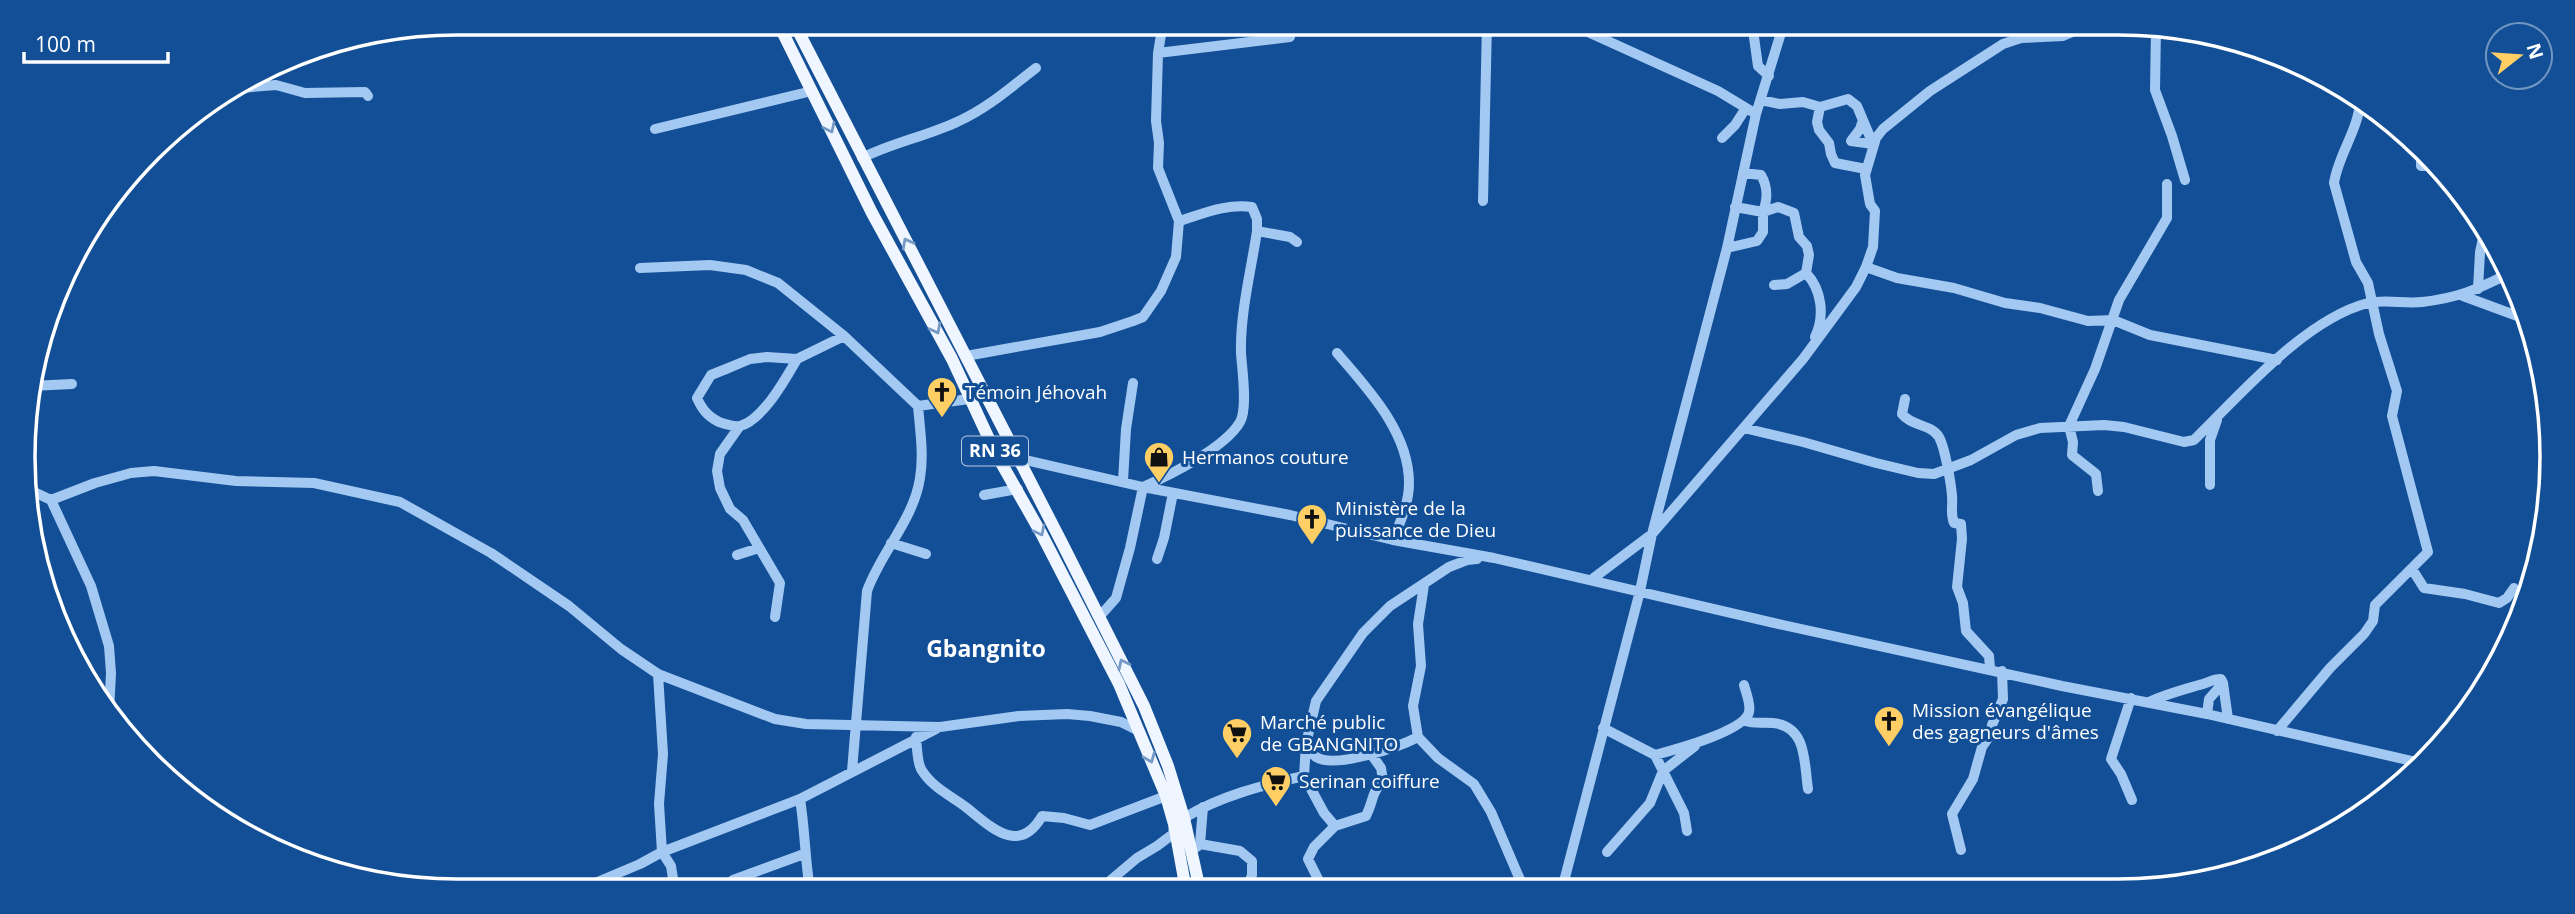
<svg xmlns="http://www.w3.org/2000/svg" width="2575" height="914" font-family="'Open Sans',sans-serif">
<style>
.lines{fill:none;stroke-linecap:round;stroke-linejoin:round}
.minor{stroke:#a3c9f3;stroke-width:10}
.major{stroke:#eff6ff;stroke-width:12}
.oneway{stroke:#769ac5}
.labels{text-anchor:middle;stroke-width:6;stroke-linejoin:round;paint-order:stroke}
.shield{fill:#134f96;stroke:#b8cae0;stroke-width:2}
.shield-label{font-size:18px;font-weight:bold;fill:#fff}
.poi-label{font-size:19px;fill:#fff;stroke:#134f96;text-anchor:start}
.quarter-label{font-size:23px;font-weight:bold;fill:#fff;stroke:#134f96}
.rim{fill:none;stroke:#fff;stroke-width:3.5}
</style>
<rect width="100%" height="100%" fill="#134f96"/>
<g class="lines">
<path class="minor" d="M1568,23L1718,91L1756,114
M1752,23L1758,66L1769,76
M2107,23L2138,25
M2156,28L2155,90L2172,136L2185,180
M1158,53L1290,37
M240,88L276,85L305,93L365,92L368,96
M1761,100L1780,104L1803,102L1820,107L1848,99L1857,106L1873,144
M1820,107L1817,122L1819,130L1829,143L1831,154L1835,163L1866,169
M1863,120L1860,129L1851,141L1873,144
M655,129L812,91
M1722,138L1735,125L1746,108
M2421,157V166H2429
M862,158C894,142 928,136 959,121C988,108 1011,87 1036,68
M1483,201L1487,23
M1735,207L1763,212C1768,198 1768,187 1761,175L1743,173
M1179,221C1202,214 1227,203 1252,207L1257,219V231L1290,237L1297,242
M1727,248L1757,241L1763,232V212L1778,207L1794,213L1799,237L1807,246L1809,255L1806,273L1787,284L1774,285
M1866,267L1897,278L1954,288L2005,303L2040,308L2088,321L2113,320L2150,335L2277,360
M640,268L710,265L746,270L778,283L844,336L918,406C920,430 924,454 920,478C914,519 881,552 867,591L852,771
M1806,273C1822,290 1825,316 1815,337
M2478,289L2480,252L2485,229
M2463,296L2520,317
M1337,353C1368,389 1409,432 1409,483C1409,504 1400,522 1393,540
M966,356L1100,332L1133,321L1143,317L1161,291L1176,257L1179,221L1158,168L1159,143L1156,121L1158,53L1163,23
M797,359C786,378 763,420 740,426C734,427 725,424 719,422C707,416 702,409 697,398L711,375L726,369L750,359L767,357L797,359L844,336
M31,386L72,384
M1905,399L1902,414C1911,426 1931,424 1939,437C1945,448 1951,483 1952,496C1953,507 1950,513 1954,523L1961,524L1962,539L1957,587L1963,603L1966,631L1989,656L1990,668
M918,406L969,399
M739,427L720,454L717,471L720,488L730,509L743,520L780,583L775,617
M1744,428L1803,442L1876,463L1918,473L1934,474L1971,460L2016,435L2040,428L2104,425L2124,427L2184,442L2194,440C2240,395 2305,319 2368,303C2385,299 2405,304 2422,302C2457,298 2476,290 2506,275
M1017,458L1143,487L1290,515L1393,540L1494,558L1783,625L2062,686L2207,714L2421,763
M1123,481L1126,429L1133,383
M2210,485V440L2217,420
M32,491L51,500L91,586L109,646L111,673L109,712
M2098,491L2096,474L2072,455L2073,442L2069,426L2095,369L2119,300L2167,218V184
M984,495L1018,489
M51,500L95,483L131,473L154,471L236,481L314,483L400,502L491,553L569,606L621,649L658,674L775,719L806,724L940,727L1019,716L1067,714L1090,716L1121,722L1139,731
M891,543L926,554
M737,555L759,548
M1157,559L1164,538L1173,493
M2412,569L2424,588L2465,594L2499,603L2507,598L2514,588
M1591,580L1652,534L1803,359L1856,287L1866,267L1873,247L1875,211L1870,204L1865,175L1876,138L1883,129L1930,91L2003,44L2021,38L2063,36L2093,23
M1424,585L1418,624L1421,666L1413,706L1418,737L1438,758L1474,784L1491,812L1524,889
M1100,616L1116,598L1130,548L1143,487C1170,475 1225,448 1240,422C1248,409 1242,369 1241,353C1240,313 1251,271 1257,231
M658,674L663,754L659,804L662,852L671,866L675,891
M2223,683L2228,719
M2131,698L2111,759L2121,774L2132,800
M2149,702C2166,694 2182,690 2199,685C2208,683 2212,679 2221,679L2223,683L2209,699L2207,714
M1745,721C1755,724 1763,722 1773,723C1807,726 1804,762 1808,789
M1603,728L1655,755C1674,750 1745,731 1749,712C1751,704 1746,693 1744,685
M2277,731L2330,668L2364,634L2373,621L2375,605L2428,552L2392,416L2397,391L2379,334L2368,283L2356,262L2334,183C2338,155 2359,129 2360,101
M916,737C917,747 917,761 921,769C932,788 952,796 967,808C991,827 1019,856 1042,816L1064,818L1090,825L1166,796
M1306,744C1309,748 1312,754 1316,757C1335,769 1399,747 1418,737
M1655,755L1684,813L1687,831
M1304,776L1306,744L1316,701L1363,633L1390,606L1449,567L1467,560L1477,559
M800,799C805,830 805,860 810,890
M1184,818C1220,796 1263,785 1304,776L1324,813L1335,826L1366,816C1374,800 1370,796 1383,780L1381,768L1371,754
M1200,844L1240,851L1252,861V875L1246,890
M1197,847L1200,844L1203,807
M1961,850L1952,814L1973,779L1982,747L1989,737L1992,725L2003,699L2002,671
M1607,852L1650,803L1663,771L1695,746
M733,880L804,854
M1320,889L1318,879L1308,859L1314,847L1335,826
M1562,889L1640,591L1652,534L1727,248L1756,114L1784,23
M1099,890L1137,858L1157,846L1173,834L1174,826
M576,891L640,864L662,852L800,799L936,729"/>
<path class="major" d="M778,23L872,213L952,359L995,452L1041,533L1119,684L1166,796L1174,824L1186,890
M794,23L1062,543L1144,706L1168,766L1184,818L1200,890"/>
</g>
<defs><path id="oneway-chevron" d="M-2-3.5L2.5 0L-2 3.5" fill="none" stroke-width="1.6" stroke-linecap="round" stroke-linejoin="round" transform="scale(1.75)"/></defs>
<g class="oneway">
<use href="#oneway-chevron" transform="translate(830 128) rotate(64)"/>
<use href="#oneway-chevron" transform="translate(907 243) rotate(-118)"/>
<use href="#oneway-chevron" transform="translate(936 329) rotate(62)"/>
<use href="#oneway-chevron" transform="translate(1040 531) rotate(63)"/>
<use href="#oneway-chevron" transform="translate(1123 664) rotate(-116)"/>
<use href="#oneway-chevron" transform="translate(1150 758) rotate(68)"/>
</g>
<defs>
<g id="church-pin" transform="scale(1.575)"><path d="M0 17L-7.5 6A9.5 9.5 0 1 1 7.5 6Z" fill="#ffcf65" stroke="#134f96"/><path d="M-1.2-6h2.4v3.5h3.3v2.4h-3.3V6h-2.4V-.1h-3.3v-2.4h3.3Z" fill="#111"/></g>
<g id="shop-pin" transform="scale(1.575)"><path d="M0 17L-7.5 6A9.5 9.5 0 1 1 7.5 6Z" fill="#ffcf65" stroke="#134f96"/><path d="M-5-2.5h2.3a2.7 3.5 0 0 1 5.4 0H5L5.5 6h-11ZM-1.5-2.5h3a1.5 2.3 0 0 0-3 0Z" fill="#111"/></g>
<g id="supermarket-pin" transform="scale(1.575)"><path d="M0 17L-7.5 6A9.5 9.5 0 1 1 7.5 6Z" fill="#ffcf65" stroke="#134f96"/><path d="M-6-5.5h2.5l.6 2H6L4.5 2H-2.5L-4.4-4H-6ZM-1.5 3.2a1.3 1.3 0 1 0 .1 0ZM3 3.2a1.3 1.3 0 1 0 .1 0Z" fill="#111"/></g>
</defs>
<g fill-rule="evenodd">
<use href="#church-pin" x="942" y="392"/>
<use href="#shop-pin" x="1159" y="457"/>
<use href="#church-pin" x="1312" y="519"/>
<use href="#church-pin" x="1889" y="721"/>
<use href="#supermarket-pin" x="1237" y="733"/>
<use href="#supermarket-pin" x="1276" y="781"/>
</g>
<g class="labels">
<rect class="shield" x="962" y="436.5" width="66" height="29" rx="5"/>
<g class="shield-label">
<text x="995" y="457">RN 36</text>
</g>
<g class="poi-label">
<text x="965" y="399">Témoin Jéhovah</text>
<text x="1182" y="464">Hermanos couture</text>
<text x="1335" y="515">Ministère de la<tspan x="1335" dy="22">puissance de Dieu</tspan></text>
<text x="1912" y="717">Mission évangélique<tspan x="1912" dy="22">des gagneurs d'âmes</tspan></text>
<text x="1260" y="729">Marché public<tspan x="1260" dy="22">de GBANGNITO</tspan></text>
<text x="1299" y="788">Serinan coiffure</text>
</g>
<g class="quarter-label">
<text x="986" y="657">Gbangnito</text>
</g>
</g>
<path d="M0 0H2575V914H0ZM457 35H2118A422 422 0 0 1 2540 457V457A422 422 0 0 1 2118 879H457A422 422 0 0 1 35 457V457A422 422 0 0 1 457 35Z" fill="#134f96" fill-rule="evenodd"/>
<path class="rim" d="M457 35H2118A422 422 0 0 1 2540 457V457A422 422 0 0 1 2118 879H457A422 422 0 0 1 35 457V457A422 422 0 0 1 457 35Z"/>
<g transform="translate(2519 56) rotate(73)"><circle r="33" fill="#134f96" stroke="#7195c0" stroke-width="2"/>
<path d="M0-5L12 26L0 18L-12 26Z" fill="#ffcf65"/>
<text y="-10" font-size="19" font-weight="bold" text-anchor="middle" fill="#ffffff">N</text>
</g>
<path d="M24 52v10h144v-10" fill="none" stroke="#ffffff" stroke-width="3.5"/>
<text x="35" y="52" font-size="21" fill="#ffffff" stroke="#134f96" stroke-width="5" paint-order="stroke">100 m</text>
</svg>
